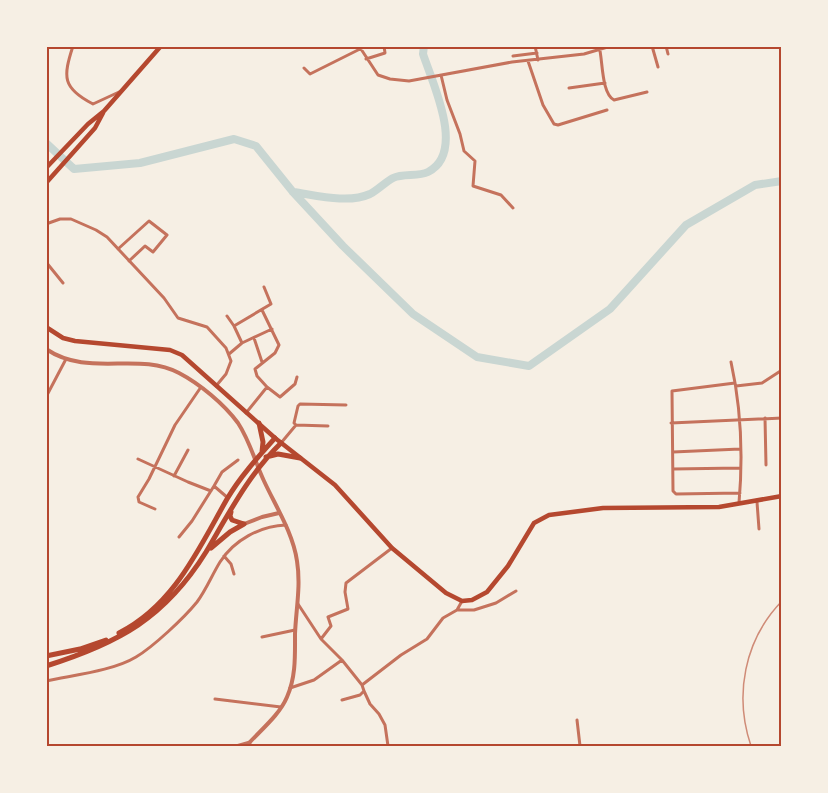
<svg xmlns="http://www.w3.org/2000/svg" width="828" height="793" font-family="Overpass,sans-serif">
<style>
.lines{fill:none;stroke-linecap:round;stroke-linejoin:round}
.river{stroke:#c9d6d2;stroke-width:8}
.minor{stroke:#c5725c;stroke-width:3}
.tertiary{stroke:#c5725c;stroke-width:4}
.trunk{stroke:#b5482f;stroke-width:4.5}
.motorway{stroke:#b5482f;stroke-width:5}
.rail{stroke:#cf8b77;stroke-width:1.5}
.neatline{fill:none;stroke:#b5482f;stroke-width:2}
</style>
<rect width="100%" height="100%" fill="#f6efe4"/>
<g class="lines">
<path class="river" d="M46,143L74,169L140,163L234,139L256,146L293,192L343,246L413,314L477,357L529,366L610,309L686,225L755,185L782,181
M293,192C315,195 348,204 370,194C378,190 384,183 393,178C403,173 418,177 428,172C466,153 433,84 423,54L424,46"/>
<path class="minor" d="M73,46C63,77 62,88 93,104L119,92
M359,46L378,75L390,79L409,81L512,62L584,54L611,46
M535,46L538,60
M599,46C603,60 601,93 614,100L647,92
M652,46L658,67
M666,46L668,54
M513,56L537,53
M366,59L385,53L384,46
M528,61L543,105L554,124L558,125L607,110
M304,68L310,74L366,46
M441,75L447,100L460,134L464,151L475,161L473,186L501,195L513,208
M569,88L605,83
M46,224L60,219H71L96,230L107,237L164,298L178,318L207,327L226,348L231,361L226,374L216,386
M118,249L149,221L167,235L153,252L145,246L129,261
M46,262L63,283
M262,310L279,345L275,353L255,369L257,376L267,387
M227,316L234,326
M254,338L262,362
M242,343L272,329
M229,354L242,343L234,326L271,304L264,287
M731,362C741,407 743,457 739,503
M735,383L672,391L673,491L676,494L740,493
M736,386L762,383L782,370
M46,397L66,359
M246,413L267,387L280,397L295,384L297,377
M765,418L766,465
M671,423L782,418
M296,425L294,423L298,406L300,404L346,405
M281,443L296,425L328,426
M673,452L740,449
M138,459L188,482L211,491
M673,469L740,468
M174,476L188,450
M214,486L222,472L238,460
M757,502L759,529
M155,509L139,502L138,497L149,479L175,425L201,387
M179,537L192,521L214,486L228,498
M224,556L231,564L234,574
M298,604L321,639
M457,610H474L496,603L516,591
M262,637L295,630
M342,660L362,685L364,691L360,695L342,700
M46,681C73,675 113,671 136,657C153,647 184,618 197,602C206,590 212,575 220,562C234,540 260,526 286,525
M362,685L401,655L427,639L443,618L457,610L462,601
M290,688L314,680L342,660L321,639L331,626L328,617L348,609L345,592L346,583L392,548
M364,691L370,704L379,714L385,725L388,746
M215,699L281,707
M577,720L580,746
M236,746L250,742"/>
<path class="tertiary" d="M46,349C89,378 137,351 179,373C200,384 224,404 238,423C250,441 255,462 264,481C276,507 293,533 297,561C301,586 296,609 295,634C295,655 296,677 287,697C280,714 262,729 250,742L248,746
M244,524L262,517L279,513"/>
<path class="trunk" d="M46,168L88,124L104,111L161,46
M46,183L95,128L103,113
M46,327L63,338L75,341L170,350L182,355L275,438L335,485L392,548L446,593L462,601L472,600L487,592L508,566L534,523L549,515L603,508L719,507L782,496"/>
<path class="motorway" d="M259,423L263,442L262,452
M266,457L278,454L300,458
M231,512L230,516L232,520L244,524
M211,548L230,532L244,524
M119,633C174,605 198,550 227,499C240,477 258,457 275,438
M46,656L80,649L106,640
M46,666C119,643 165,618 206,552C229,513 249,474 281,443"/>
<path class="rail" d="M751,746C734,696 744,640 782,601"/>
</g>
<rect width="828" height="793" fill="none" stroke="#f6efe4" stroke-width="96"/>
<rect x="48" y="48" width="732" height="697" class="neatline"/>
</svg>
